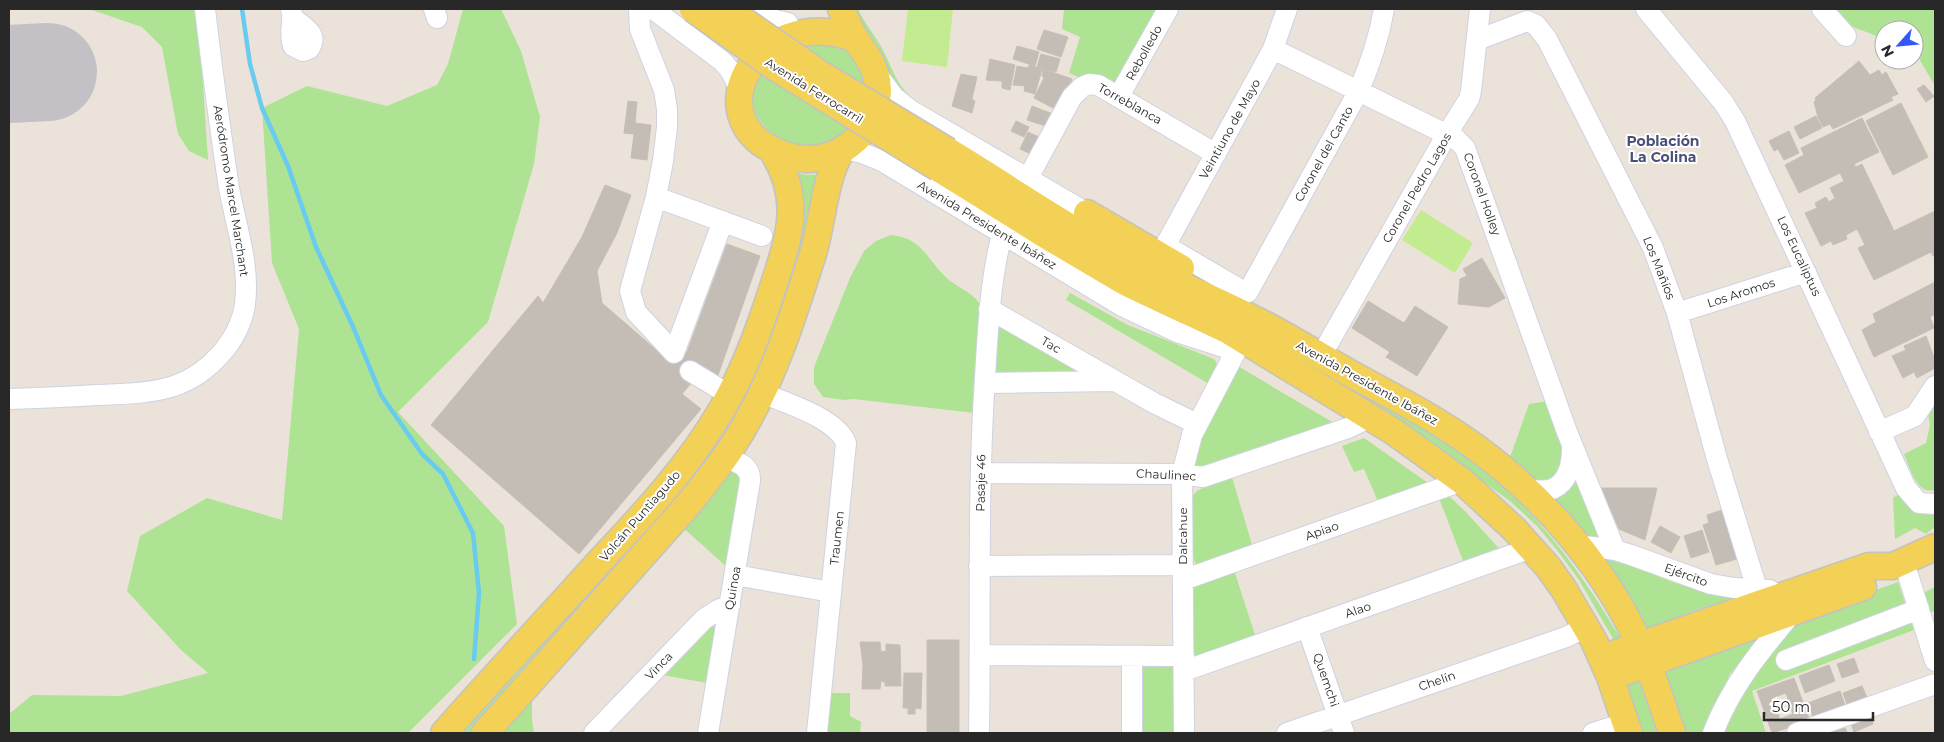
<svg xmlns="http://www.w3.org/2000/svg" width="1944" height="742" font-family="Montserrat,sans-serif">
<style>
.green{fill:#aee394}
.pitch{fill:#c3eb8f}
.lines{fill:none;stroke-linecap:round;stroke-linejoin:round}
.stream{stroke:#69cbf0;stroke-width:4.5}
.runway{stroke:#c4c1c6;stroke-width:98}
.building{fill:#c3bdb6;stroke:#c6bfb3;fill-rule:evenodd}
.minor-casing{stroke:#ced2e2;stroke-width:22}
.major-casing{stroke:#c3c3c3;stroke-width:29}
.minor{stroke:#fff;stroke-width:20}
.major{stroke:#f3d056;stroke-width:26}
.major-bridge-casing{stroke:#c3c3c3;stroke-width:29;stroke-linecap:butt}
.major-bridge{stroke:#f3d056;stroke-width:26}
.labels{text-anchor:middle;stroke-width:4;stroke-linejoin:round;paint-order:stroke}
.street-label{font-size:12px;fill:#282828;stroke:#fff}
.neighbourhood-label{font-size:14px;font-weight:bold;fill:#485079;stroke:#fff}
</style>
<rect width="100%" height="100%" fill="#ebe3d9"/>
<path class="green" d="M89,9H198L208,160L189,151L178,134L162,47L142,27Z
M463,9H501L521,51L540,117L534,164L488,322L398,412L504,526L517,624L408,733H9V714L32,695L121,696L208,673L181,650L127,591L140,536L207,498L282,520L299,329L272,263L262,108L307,86L387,106L437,85L448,64Z
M852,9H858C865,25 877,37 884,52C895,74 896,84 915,101H910L892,79L879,48Z
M1064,9H1164L1120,85L1083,79L1069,73L1080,37L1062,29Z
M1830,9H1935V86L1914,50V30H1898L1896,28L1894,30H1884V40C1863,28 1847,30 1830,9Z
M791,36C801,38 840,45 847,49C856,55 865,80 864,90C863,97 853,124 849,130C827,158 776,147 759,119C752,108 753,95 751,83Z
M793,173L808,175L821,174L783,317L756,375L779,309Z
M891,235C900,236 908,238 916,244C926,251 937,270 948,279C962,291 975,292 983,310L975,413L853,399L845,400L823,397L814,384V367L850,278L864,251L876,241Z
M1070,293L1128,325L1214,359C1221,367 1213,376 1209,384L1066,300Z
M1214,309L1409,420C1436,436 1464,453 1488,473C1546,523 1582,574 1621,639L1615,642L1579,580L1557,550L1537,526L1511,502L1406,425Z
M998,322L1093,373L995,379L994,325Z
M1236,365L1339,426L1208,471L1194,467L1195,445Z
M1935,399V490C1916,495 1910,467 1904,454L1926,443L1930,425L1927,409Z
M1548,401L1569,455L1546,488L1508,463L1529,404Z
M1364,438L1428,483L1379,504L1364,469L1354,472L1342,446Z
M704,466L474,733H458L636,540L651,527L694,475Z
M732,467L742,479L728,568L680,525Z
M1575,472L1602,539L1583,537L1548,499Z
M1232,477L1253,548L1198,567C1187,557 1193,510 1193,495L1198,490Z
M1447,494L1466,512L1504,554L1465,566L1439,498Z
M1899,494C1909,509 1918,510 1935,512V527L1926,534L1915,528L1895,539L1893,498Z
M1604,557C1634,563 1661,580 1691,588C1708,593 1726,595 1744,597L1740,601C1711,600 1672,619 1647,634L1614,583Z
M1234,570L1256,638L1194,657L1191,647L1194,583Z
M1898,582L1914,630L1752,691L1766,733H1721L1737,698L1794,623L1815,612Z
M1935,587V611L1931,612L1923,593Z
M710,624L716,628L707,683L657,674Z
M1765,632L1730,674L1711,713L1704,733H1682L1662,666C1699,662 1733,650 1765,632Z
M1134,659H1180V733H1134Z
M1624,675L1638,679L1658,733H1637Z
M532,691V720L534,733H492Z
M828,693H850V716L861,722L860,733H824Z"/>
<path class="pitch" d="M908,9H953L947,67L902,61Z
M1421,210L1473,243L1455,273L1402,240Z"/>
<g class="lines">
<path class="stream" d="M242,9L250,64L262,108L288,166L316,247L354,329L381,395L422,454L443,474L473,533L479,593L474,659"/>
<path class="runway" d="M9,74L48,72"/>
</g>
<path class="building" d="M1044,30L1068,37L1061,57L1037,49Z
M1017,46L1039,52L1035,66L1013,59Z
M1041,54L1060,59L1056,72L1037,67Z
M990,59L1015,65L1010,90L1002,88V81L986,80Z
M1859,61L1870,75L1879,70L1882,75L1886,72L1898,94L1891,97L1893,100L1833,129L1830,124L1823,127L1818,117L1814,102L1816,100L1815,98Z
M1029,65L1042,69L1035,94L1024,91L1025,86L1013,85L1017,66L1028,68Z
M1043,69L1072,79L1065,97L1057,110L1034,98L1044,78L1042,76Z
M961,74L977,77L972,99L975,101L972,113L952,106Z
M1924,85L1934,96L1926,102L1917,89Z
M628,101L637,102L635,123L651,125L647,160L631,158L634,134L624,133Z
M1901,103L1928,157L1893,175L1866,121Z
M1032,106L1053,114L1049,127L1027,120Z
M1816,116L1822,128L1800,139L1794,127Z
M1862,118L1879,152L1854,164L1856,167L1862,164L1894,231L1935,211V255L1933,256L1931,252L1874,280L1858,248L1865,245L1857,229L1846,235L1847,239L1833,245L1831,241L1821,246L1805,213L1817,208L1815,203L1826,197L1829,202L1835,198L1830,188L1844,181L1840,173L1799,193L1785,165L1804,155L1801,148Z
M1016,121L1029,127L1024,137L1011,131Z
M1789,131L1799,153L1784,160L1778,149L1774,151L1769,141Z
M1028,132L1039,137L1031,154L1020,149Z
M605,185L631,195L617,233L597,271L602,303L669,361L687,352L727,244L760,256L717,378L692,382L682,394L701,409L579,554L431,425L538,296L543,303L582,237Z
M1482,258L1505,298L1489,307L1458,304L1460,279L1467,276L1463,269Z
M1935,282V300L1933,301L1935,314L1930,317L1934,328L1874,357L1862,330L1876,322L1873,314Z
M1368,301L1404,323L1415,306L1448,327L1417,376L1386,357L1390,352L1352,328Z
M1926,336L1935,360V368L1917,378L1914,372L1903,378L1892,356L1906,350L1904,346Z
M1601,488H1657L1645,540L1619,529Z
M1722,510L1730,537L1709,543L1703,525L1709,523L1707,515Z
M1660,526L1680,537L1671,553L1651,542Z
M1702,530L1709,552L1691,558L1684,536Z
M1730,537L1737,559L1716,565L1709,543Z
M927,640H959V733H927Z
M860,642H880L881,652L886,651V644L900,645L901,686H885V682L881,681L880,689H862L863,665Z
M1854,658L1859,672L1842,678L1837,664Z
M1829,665L1835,681L1805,693L1799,676Z
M904,673H922L921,709L915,708V714H908V708H903Z
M1794,678L1810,721L1772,733L1757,691ZM1786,693L1793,714L1780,719L1772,698Z
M1862,686L1868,700L1848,707L1843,693Z
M1840,691L1846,708L1814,720L1808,703Z
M1868,711L1873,724L1854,732L1849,718Z
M1842,719L1847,733H1812Z"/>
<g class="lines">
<g class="minor-casing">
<path id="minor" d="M291,9C295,23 288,32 293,46L303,51L309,49C319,35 305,27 294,19
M434,9L437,18
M639,9L640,29L664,90L667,109V127L663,161L656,197L630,291L636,312L674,353L723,221
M653,9L722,61L730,70L739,87
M756,9L775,20L788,23
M1646,9L1723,102L1735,121L1906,488L1919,503L1935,504
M1822,9L1846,36
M1477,40L1527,21L1536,25L1547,39L1653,248L1677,313L1717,459L1757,589
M1273,49L1456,139L1465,148L1567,432L1615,550
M876,73L894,97L910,110L1087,213L1101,218
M1119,96L1168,9
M846,149L862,153L882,161L1122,306L1177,332L1236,351L1192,435L1182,474L1184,733
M1028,178L1072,97L1082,87L1089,84L1098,85L1216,154
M656,197L762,236
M1165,246L1273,49L1287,9
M1171,249L1246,293L1248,292L1358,92C1370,65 1379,38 1384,9
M989,309L1154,403L1197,424
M1677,313L1806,272
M1321,356L1447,134L1469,99L1471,91L1480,9
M690,371L718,388L731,392
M985,383L1113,381
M762,393C786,403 836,418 846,443L817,733
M9,399C38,398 67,397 96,395C121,394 149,394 174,386C209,374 240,340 245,304C250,265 236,226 229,188C220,129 212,69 205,9
M1879,432L1915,416L1935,386
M981,473L1182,474L1203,477L1348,428L1371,417
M1525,487C1559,500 1573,476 1572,445
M1577,545L1615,550L1631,555L1711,584L1734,588L1770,590
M1904,562L1935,661
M979,566L1183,565
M735,575L831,592
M1183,580L1462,481
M1307,627L1344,733
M980,655L1184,656
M1786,660L1919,609
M1184,671L1531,548
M594,733L704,619L718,610L730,605
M708,733L750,481C751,466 737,461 724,459
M979,733C981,614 977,496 985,377C988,329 990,281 1002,234
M1132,733V656
M1287,733L1566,637L1586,627
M1593,733L1625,723L1627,733
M1713,733C1731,686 1760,651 1792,613
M1797,733L1935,684"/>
</g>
<g class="major-casing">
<path id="major" d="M841,9C846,19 850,30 856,40C863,51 871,59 875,72C891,123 838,172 788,156C688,125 757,0 856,39
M948,151C1003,184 1057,222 1113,252C1158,276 1206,295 1252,318C1288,335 1322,358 1357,377C1392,396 1428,414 1461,437C1541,491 1613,574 1648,665C1657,687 1664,710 1672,733
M938,168L1042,233L1125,282L1227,330L1394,432L1462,481L1514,529L1548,567L1563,588L1594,641L1610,677L1629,733
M1087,213L1181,268
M1602,658L1869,566H1893L1935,547
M1610,677L1863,587
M444,733C495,675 548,619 599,562C644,514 689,466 722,409C744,372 759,330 772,290C789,238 804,199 771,149
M485,733L686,507C709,479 731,452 748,420C777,369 795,310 813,254C822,225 825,176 841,152"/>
</g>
<use href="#minor" class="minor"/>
<use href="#major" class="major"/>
<g class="major-bridge-casing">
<path id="major-bridge" d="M693,9L776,68L938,168
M727,9L819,73L948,151"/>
</g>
<use href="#major-bridge" class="major-bridge"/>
</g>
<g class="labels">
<g class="street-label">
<text transform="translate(1144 53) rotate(-61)" y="4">Rebolledo</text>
<text transform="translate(814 91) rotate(32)" y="4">Avenida Ferrocarril</text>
<text transform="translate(1130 104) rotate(29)" y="4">Torreblanca</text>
<text transform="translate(1230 129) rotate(-61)" y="4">Veintiuno de Mayo</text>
<text transform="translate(1324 154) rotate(-61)" y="4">Coronel del Canto</text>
<text transform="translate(1417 188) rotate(-60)" y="4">Coronel Pedro Lagos</text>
<text transform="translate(231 191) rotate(81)" y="4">Aeródromo Marcel Marchant</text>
<text transform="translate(1482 194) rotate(70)" y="4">Coronel Holley</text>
<text transform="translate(987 225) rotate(31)" y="4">Avenida Presidente Ibáñez</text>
<text transform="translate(1799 256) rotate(65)" y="4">Los Eucaliptus</text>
<text transform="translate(1659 268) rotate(68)" y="4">Los Mañíos</text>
<text transform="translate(1741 293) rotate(-18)" y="4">Los Aromos</text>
<text transform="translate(1051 345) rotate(30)" y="4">Tac</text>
<text transform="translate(1367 383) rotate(29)" y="4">Avenida Presidente Ibáñez</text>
<text transform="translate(1166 475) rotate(3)" y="4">Chaulinec</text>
<text transform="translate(981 483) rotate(-89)" y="4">Pasaje 46</text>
<text transform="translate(640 516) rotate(-49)" y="4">Volcán Puntiagudo</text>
<text transform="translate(1322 531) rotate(-19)" y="4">Apiao</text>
<text transform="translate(1183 536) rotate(-90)" y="4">Dalcahue</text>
<text transform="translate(837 538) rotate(-84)" y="4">Traumen</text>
<text transform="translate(1686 575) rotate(20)" y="4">Ejército</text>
<text transform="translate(733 588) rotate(-80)" y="4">Quinoa</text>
<text transform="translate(1358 610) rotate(-19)" y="4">Alao</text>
<text transform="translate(659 666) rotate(-46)" y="4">Vinca</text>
<text transform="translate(1326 680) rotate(71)" y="4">Quemchi</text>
<text transform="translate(1437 681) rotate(-19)" y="4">Chelín</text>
</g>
<g class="neighbourhood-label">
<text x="1663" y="146">Población<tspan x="1663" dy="16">La Colina</tspan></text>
</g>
</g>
<rect width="1944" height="742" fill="none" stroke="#282828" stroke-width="20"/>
<g transform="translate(1899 45) rotate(243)"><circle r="24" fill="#ffffff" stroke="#a9a9a9"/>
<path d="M0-4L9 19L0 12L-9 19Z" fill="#3457fd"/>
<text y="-8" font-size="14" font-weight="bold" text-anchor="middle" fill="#282828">N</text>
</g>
<path d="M1764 712v8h109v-8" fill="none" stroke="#282828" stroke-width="2.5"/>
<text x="1772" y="712" font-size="15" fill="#282828" stroke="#ffffff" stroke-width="4" paint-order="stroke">50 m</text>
</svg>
